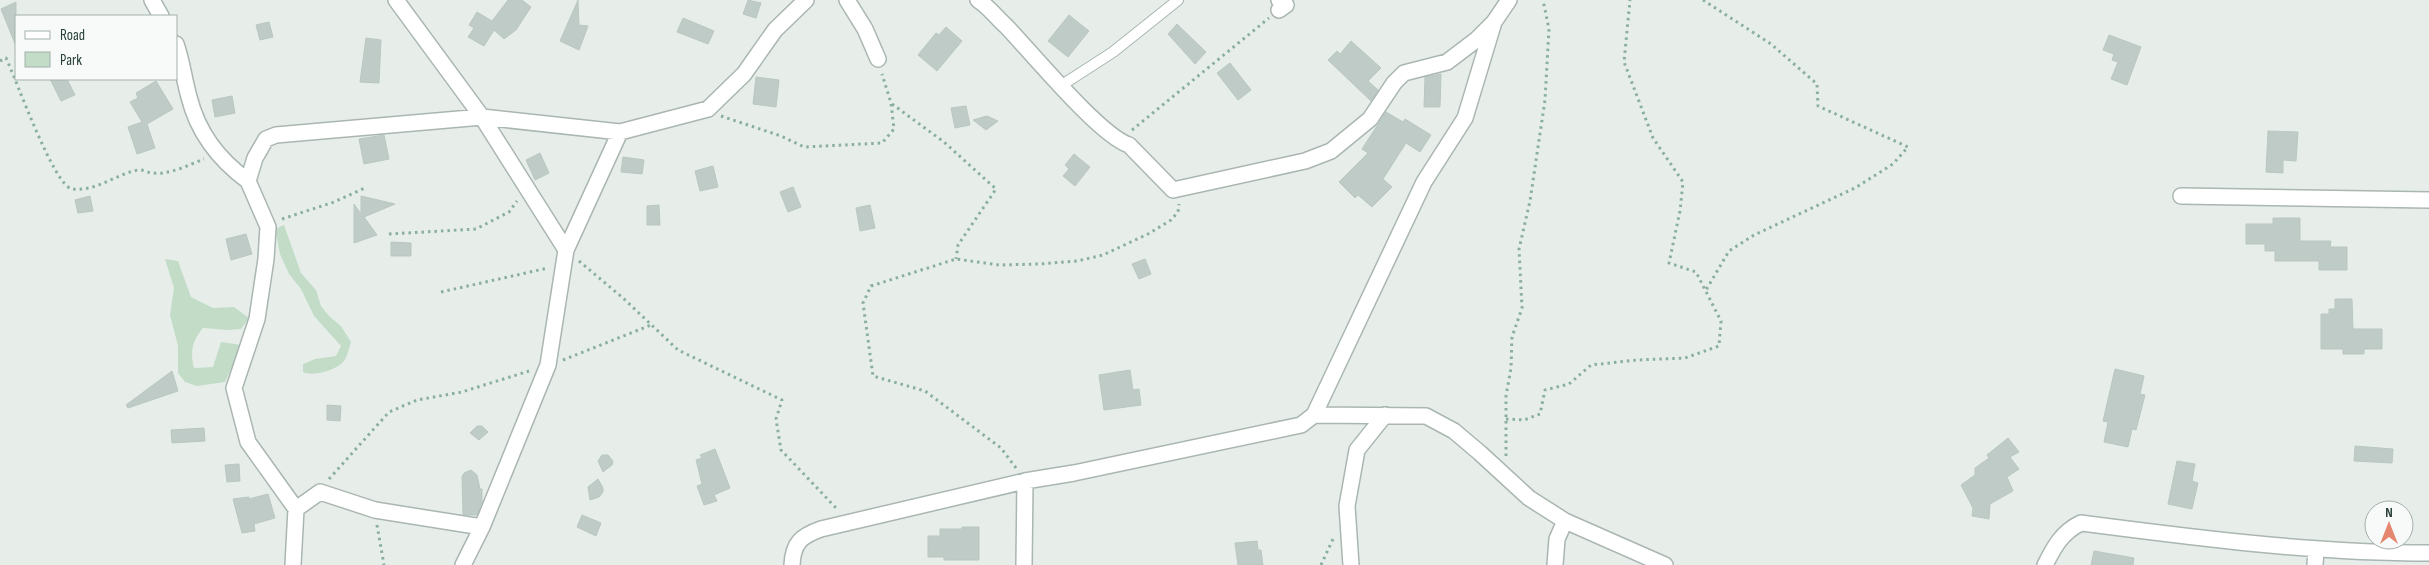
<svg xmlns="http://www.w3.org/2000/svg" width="2429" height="565" font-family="'Sofia Sans Condensed',sans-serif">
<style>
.green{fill:#c2dcc8}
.building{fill:#bfcbc6;stroke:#b9c7c1}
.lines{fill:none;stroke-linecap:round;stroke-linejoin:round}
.service-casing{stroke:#aab6b1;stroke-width:12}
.minor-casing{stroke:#aab6b1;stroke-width:18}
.path{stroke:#8aaea1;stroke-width:3;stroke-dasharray:2.5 4;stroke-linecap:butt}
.service{stroke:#fff;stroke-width:10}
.minor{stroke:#fff;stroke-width:15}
</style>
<rect width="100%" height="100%" fill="#e7eeea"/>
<path class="green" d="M284,225L301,273L316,290L321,306L329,316L341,326L351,342C349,348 348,355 344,361C337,370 313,377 303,372V364L315,359L336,356L341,346L314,316L301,289L289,274L280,254L275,229Z
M165,259L178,261L191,297L213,308L234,307L249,318L241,329L227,330L203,328C192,341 190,352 194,368L213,367L221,342L242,345L225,382L197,386L185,382L178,373V346L170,315L174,288Z"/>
<path class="building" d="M508,0H522L531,7L516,30L504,39L494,30L484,46L468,37L474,28L469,25L477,12L492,21Z
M578,0L579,25L588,26L579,50L560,41Z
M748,0L761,3L756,18L743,14Z
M16,2V46L1,9Z
M1069,15L1089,31L1068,57L1048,41Z
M683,18L714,31L708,44L677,32Z
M269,22L273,37L260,40L256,25Z
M1177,24L1206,52L1195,64L1168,34Z
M946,27L962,41L937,71L918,55L936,33L939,35Z
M2109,35L2141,47L2127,85L2111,79L2118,62L2112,60L2114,54L2103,50Z
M366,38L381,40L379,83L360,82Z
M1351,41L1381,68L1368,81L1378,90L1371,101L1328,60L1337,51L1340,54Z
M1230,63L1251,90L1238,100L1217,73Z
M1441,74L1440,107H1424L1425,77Z
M756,77L779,80L776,107L753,104Z
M50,79H67L75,95L61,101Z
M156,81L173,109L147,124L155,148L137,154L128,127L142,122L130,102L138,98L136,93Z
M232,96L235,113L215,117L212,100Z
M966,106L970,125L955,128L951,108Z
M1386,112L1403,122L1405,119L1431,135L1420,152L1406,143L1383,179L1392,187L1372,207L1358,195L1355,198L1339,182L1368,153L1362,149Z
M987,116L998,121L986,130L973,120Z
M2268,131L2298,132L2296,161L2283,160V173L2266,172Z
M384,135L389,159L364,164L359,139Z
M540,153L549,173L535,180L526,160Z
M1074,154L1090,167L1075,186L1063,176L1069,169L1065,165Z
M623,157L644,160L642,174L621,172Z
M713,166L718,187L700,191L695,171Z
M793,187L801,207L788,212L780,192Z
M90,196L93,211L78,213L75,200Z
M361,196L395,204L364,217L377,235L354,243V204L361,214Z
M659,205L660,225H647V206Z
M870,205L875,228L860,231L856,208Z
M2273,218H2300V241H2331L2330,247H2347V270H2319V261H2275V251H2265V244H2246V224H2273Z
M246,234L252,254L231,260L226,239Z
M391,242L411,243V256H391Z
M1145,259L1151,274L1139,279L1132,264Z
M2335,299H2352L2353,329H2382V349H2364V354H2343V349H2321V314H2329V309H2335Z
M2115,369L2144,376L2140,394L2145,395L2136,430L2132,429L2128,447L2104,442L2108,422L2103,421Z
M1130,370L1133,390L1139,389L1141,405L1104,410L1099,375Z
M172,371L178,391L128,408L126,405Z
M327,405L341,406L340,421L327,420Z
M477,426H482L488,432L479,440L470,433Z
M204,428L205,441L172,443L171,430Z
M2008,438L2019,452L2010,457L2019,469L2007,477L2013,491L1990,504L1989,519L1972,516L1973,508L1961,485L1975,475V468L1989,458L1987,455Z
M2355,446L2393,449L2392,463L2354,461Z
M715,449L730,488L714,495L717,501L704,505L697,486L702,484L696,460L702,458L700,455Z
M602,455H608L613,461L612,465L603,472L598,461Z
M2177,461L2195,464L2192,481L2198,483L2192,509L2168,504Z
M239,464L240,481L227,482L225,465Z
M471,470L477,475L480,489H482V502L477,515H463L462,477L464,473Z
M598,479L603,488V492L599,497L590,500L588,487Z
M268,494L275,518L254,524L255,531L242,533L233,499L249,497V499Z
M582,515L601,523L596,536L577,527Z
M962,527H979V560H944V557H928V536H940V529H962Z
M1257,541L1258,550H1261L1263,565H1238L1235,543Z
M2094,551L2134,558L2133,565H2091Z"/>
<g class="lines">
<g class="service-casing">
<path id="service" d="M1062,85L1113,52L1178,0"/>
</g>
<g class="minor-casing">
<path id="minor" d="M152,0L161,16
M396,0L482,117L566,250L548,365L482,527L463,565
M847,0L865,29L878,59
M978,0C988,6 997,18 1006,26C1031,52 1100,136 1129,145L1173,190L1305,161L1331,151L1370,119L1394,83L1404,73L1447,62L1476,40L1494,22
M1279,10L1286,5L1279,0
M176,44C182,61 184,79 189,97C198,133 218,159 248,181
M2181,196L2429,200
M566,250L620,132
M1314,415L1424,182L1465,118L1494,22L1509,0
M296,509L320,492L375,510L482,527
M293,565L296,509L248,442L234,388L257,319L266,259L268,227L248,181L255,158L266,139L276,135L482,117L620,132L708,109L744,74L775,30L806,0
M792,565C793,543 801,536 821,529L1025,481L1074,473L1301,425L1314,415L1426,416L1454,431L1480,453L1529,498L1565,521L1665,565
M1024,565L1025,481
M1351,565L1347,506L1357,450L1385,415
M1555,565L1557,539L1565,521
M2045,565C2054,547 2062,532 2081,523C2197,538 2312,553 2429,553
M2315,565L2316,549"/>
</g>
<path class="path" d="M1703,0L1771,44L1817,84L1818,106L1908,147L1893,164L1855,188L1754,235L1729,251L1706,290
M0,61L6,58C16,79 54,186 72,189C96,192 116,174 138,170C143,169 148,173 153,173C169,175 189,165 204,159
M892,104L944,142L996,189L958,245L956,259
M721,116L781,136L804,147L882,143L894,129L891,103L882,74
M1132,130L1269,18
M282,219L334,202L367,187
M389,234L476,229L509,212L517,201
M579,261L623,298L678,350L782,400L776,419L781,450L837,509
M441,292L548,268
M563,360L651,325
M1506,419L1524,420L1540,414L1545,390L1569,384L1591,365L1637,360L1685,358L1719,346L1721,321L1696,272L1669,263L1680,211L1683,182L1653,138L1624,62L1630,0
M1506,456V396L1511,368L1512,337L1522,308L1519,249L1530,201L1545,100L1549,29L1543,0
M1016,468L1001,448L925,391L873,376L863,303L871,286L956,259L999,265L1040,264L1077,261L1103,255L1148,234L1171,220L1178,212L1179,204
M329,479L389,412L417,400L462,392L529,371
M377,525L384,565
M1321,565L1333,539"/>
<use href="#service" class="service"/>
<use href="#minor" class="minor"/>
</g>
<rect x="15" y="15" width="162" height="65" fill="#f7faf9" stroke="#a4afab"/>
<rect x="25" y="31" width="25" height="8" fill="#ffffff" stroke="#a4afab"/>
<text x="60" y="40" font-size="15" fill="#273f37">Road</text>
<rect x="25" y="52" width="25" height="15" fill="#c2dcc8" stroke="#a4afab"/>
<text x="60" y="65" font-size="15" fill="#273f37">Park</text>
<g transform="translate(2389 525)"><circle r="24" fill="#f7faf9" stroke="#a4afab"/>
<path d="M0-4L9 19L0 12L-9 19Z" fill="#e5866e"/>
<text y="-8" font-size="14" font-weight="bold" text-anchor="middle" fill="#273f37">N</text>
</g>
</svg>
